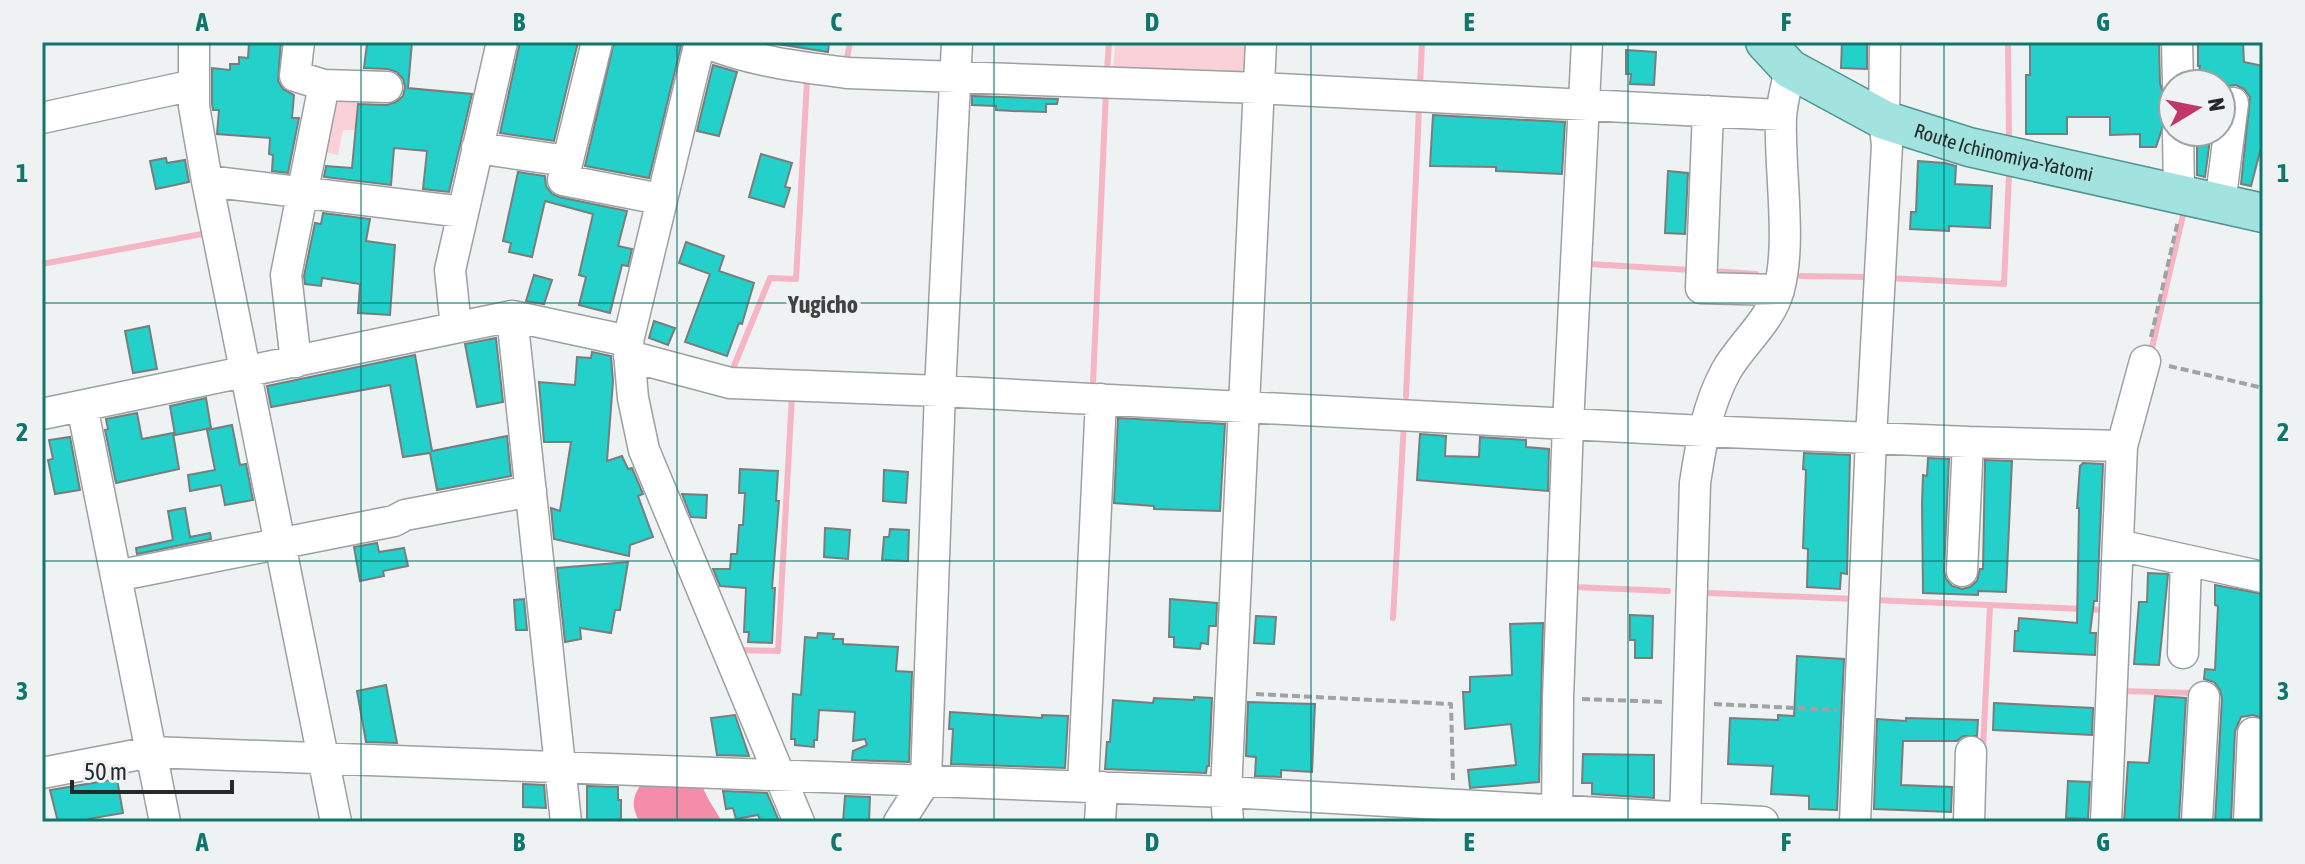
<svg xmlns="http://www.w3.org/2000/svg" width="2305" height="864" font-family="'Asap Condensed',sans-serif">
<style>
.green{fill:#fad0d9}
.forest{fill:#f58daa}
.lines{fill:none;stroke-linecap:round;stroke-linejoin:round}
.stream{stroke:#f6b5c5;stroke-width:6}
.building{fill:#23d1ca;stroke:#797d7d;stroke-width:2}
.minor-casing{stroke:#9ca0a0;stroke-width:33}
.major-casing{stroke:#4f9591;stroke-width:41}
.path{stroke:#9fa3a3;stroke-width:4;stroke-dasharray:8 4;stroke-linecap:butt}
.minor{stroke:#fff;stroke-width:30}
.major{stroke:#a2e2df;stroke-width:38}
.grid{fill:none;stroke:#0f766e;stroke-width:2;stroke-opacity:0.55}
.labels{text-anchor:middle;stroke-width:7;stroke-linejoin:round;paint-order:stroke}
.street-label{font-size:20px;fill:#272929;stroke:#eef2f2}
.quarter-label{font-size:24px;font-weight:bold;fill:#3f4342;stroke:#eef2f2}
.neatline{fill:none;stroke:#0f766e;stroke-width:3}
.grid-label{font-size:26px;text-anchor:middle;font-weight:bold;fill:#0f766e}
</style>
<rect width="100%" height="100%" fill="#eef2f2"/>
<path class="green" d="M1115,42H1249L1248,72L1240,79L1113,72Z
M330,87L358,88L355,130H343L338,155L316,150Z"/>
<path class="forest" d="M701,781C704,795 715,809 722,822H640C631,807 632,798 641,784Z"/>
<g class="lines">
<path class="stream" d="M2008,42L2009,139
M846,63L850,42
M1107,71L1109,42
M1420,86L1422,42
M42,264L207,233
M1588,264L1691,270
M1712,271L1756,274
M1800,276L1872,277
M1889,278L2004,284L2009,175
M2150,356L2184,211
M734,366L770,278L796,279L807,81
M1093,383L1106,92
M1406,396L1419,109
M1574,587L1668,591
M1710,593L1855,599
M1874,600L2106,610
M1393,618L1404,423
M740,650L778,651L792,395
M2119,691L2195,693
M1983,749L1990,605"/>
</g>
<path class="building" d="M249,42H281L278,81L283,89L294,95L292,118H299L288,173L272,171L273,155L269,154L270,138L217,134L219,110H213L212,104V68L230,70V64H239V57L248,58Z
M371,42H412L408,88L472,94L449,192L423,189L427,151L394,148L391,185L324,177L326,166L352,168L358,104L387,105L396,102L403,96L405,87L403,79L397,72L388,69L364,68L367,44Z
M520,42H578L554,141L500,133Z
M614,42H666L681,46L649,178L585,166Z
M765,42H829L828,52Z
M1842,42H1867V69L1841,68Z
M2159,42L2160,84L2165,96V120L2156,147H2140V134L2110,135V117H2067V134H2026V75H2030V43Z
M2198,42H2243L2244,62L2263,66V140L2251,186L2241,184L2250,97L2244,89L2236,85L2227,86L2221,90V84H2197L2200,66H2198Z
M1626,50L1656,52L1654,85L1630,84L1631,74H1626Z
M713,65L737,72L719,136L697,131Z
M972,96L1058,99L1057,104H1046V112L1013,111L996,110V106L972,105Z
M1433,115L1565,122L1562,174L1496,171V167L1430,166Z
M2197,132H2211L2205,177L2197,175Z
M761,154L792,163L785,187L790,188L784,207L749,197Z
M166,158L167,163L185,160L189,182L156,189L150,161Z
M1918,161L1945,163L1956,166L1955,184L1992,186L1990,228L1949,226V231L1910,229L1911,212H1916Z
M1668,171L1688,173L1685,234L1665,233Z
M518,172L545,176L546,186L552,194L559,197L627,211L618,246L632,249L628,266L622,265L610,313L579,305L586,277L579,275L593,214L545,201L532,257L509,252L511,243L503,241Z
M323,213L370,219L366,241L395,245L390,315L358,313L360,284L322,278L321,286L305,284L304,276L315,223L321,224Z
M686,242L724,256L719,271L754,283L742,324L739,323L727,356L685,342L710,274L679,263Z
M534,275L552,280L544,304L526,301Z
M654,321L675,328L668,345L649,338Z
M149,326L157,369L133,373L125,331Z
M496,338L503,402L477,407L465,344Z
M592,352L611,356L613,381L607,461L622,456L628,469L632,468L643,494L638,496L653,537L630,545L629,556L554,539L551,508L560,511L571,442H544L539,382L575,385L577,357L591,358Z
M415,355L432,451L507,436L511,476L437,490L430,453L403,457L390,385L271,407L267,386Z
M206,398L211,428L175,435L170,406Z
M137,413L142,439L173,433L179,469L116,483L105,430L108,429L106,419Z
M1118,418L1225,424L1220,511L1154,509V506L1114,503Z
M232,425L240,465L246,464L253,500L225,505L221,485L190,491L188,475L215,470L207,430Z
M1420,434L1446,436L1445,456L1479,457L1480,437L1526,440V447L1549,449L1548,491L1417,480Z
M70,437L80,490L55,494L48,460L53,459L49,440Z
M1804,453L1850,455L1847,574L1841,573L1840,589L1807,587L1808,549L1803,548L1806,470L1803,469Z
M1928,458L1949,459L1944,571L1946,579L1952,586L1962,589L1970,587L1977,581L1980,569H1983L1985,460L2012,461L2006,592L1978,591V595L1923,593L1922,503L1923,475L1927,476Z
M2083,463L2103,464L2097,601H2094L2090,633H2096L2095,655L2014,651L2015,631H2018L2019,618L2077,623L2079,508H2077L2080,466Z
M740,469L778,471L776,501H779L772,588H775L772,643L748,642L749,632H744L746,588L720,586L713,569H730L731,554H737L739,525H743L745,493H739Z
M884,470L908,472L906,503L883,501Z
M682,494L707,495L706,518L691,517Z
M185,508L190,537L210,533L211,539L137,554L136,548L173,540L168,511Z
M825,528L850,530L848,559L824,557Z
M890,529L909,530L908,561L882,560L884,537H889Z
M377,543L379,552L404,548L408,566L383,571L384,576L360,581L354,547Z
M628,562L620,610H615L611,633L580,628L581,639L565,642L557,568Z
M2148,573L2168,574L2159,665L2134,664L2139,602H2147Z
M2215,585L2263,594V718L2253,715L2241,717L2235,731L2231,822H2215L2222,698L2220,690L2214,682L2204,679L2205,669L2215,670L2218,606L2215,605Z
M524,599L527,630H516L514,600Z
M1170,599L1217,603L1216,626H1209L1208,644L1201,643L1200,649L1174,647V637H1169Z
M1630,615L1653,616L1652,658H1635V640H1630Z
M1256,616L1276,617L1274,644L1254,643Z
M1543,623L1539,782L1470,788L1468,770L1516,765L1511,724L1465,729L1463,692H1470V677L1512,675L1510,624Z
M818,633L834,634L833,639H843V644L898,647L896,671L912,672L909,762L852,760L853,751L867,745L865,739L853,741L855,712L819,710L817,740H814V747L795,745V739H791L793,694L801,695L805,637L817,638Z
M1797,656L1844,659L1837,810L1809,809V796L1771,794L1773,766L1728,764L1730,718L1778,720V715L1794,716Z
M386,685L397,743L366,742L357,691Z
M2155,696L2186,698L2179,821L2124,822L2128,762L2149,763Z
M1194,697L1212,698L1209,766H1207L1206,773L1105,769L1107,742H1110L1113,700L1153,703L1154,698L1194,700Z
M1248,702L1315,704L1312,772L1281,770V777L1255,776L1256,757L1246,756Z
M1994,703L2093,708L2092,735L1993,730Z
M950,712L1042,718V715L1068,716L1065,768L951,764L953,729H949Z
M735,715L749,756L717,755L711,718Z
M1906,718L1978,720L1977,736H1963L1957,741H1903L1901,785L1952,787L1951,812L1874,809L1877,719L1906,721Z
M1583,754L1654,755V798L1592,794V783H1582Z
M117,779L123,813L88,819L89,822H58L50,790Z
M2068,781L2090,782L2088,819L2066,818Z
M523,784L544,785L546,808L523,807Z
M587,786L618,787V800H621V822H587Z
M723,791L767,793L779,821L761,822L758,815L736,819L733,808L726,809Z
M845,796L870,797L869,822H843Z"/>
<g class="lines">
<g class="minor-casing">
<path id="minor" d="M194,42V106L207,181L336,822
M597,42L563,180L660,199
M700,42L628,341L633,398L644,450L799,822
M704,42C750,61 799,67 848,73L1258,88L1781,115
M2177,42L2178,84
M324,85L387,87
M1708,111L1701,288L1779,290
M42,118L194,85
M2178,132L2179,194
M477,148L567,161
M207,181L463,212
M2220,204L2233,103
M512,316L566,822
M456,327L450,270L502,42
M629,356L730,383L940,391L1703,431L1968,442L2122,446
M296,362L286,275L324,85L295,76L299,42
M82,406L165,822
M42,414L512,316L628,341
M2118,545L2263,577
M1962,571L1968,442
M116,576L394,521L405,515L531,491
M2183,653L2186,560
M42,773L151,752L1226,792L1763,822
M1083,786L1101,399
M899,822L926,780L940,391L957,42
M1100,822L1102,787
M1228,822L1226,792L1261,42
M1557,822L1558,698L1568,424L1587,42
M1685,822L1695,483C1701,444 1707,406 1726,371C1742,343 1771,321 1779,289C1792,242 1779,168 1781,117C1782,101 1787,85 1790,69
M1855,822L1871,438L1887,145L1884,120L1885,42
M1969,822L1971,752
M2106,822L2122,446L2145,361
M2197,822L2204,697
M2249,822L2253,733"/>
</g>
<g class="major-casing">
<g id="major">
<path id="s1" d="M1765,42L1790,69L1884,120L1969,147L2263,213"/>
</g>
</g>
<path class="path" d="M2151,337L2178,221
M2169,366L2263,388
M1256,694L1451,704L1453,780
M1582,699L1665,702
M1714,704L1837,710"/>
<use href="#minor" class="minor"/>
<use href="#major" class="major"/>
</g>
<path class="grid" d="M361,42V822M677,42V822M994,42V822M1311,42V822M1628,42V822M1944,42V822M42,303H2263M42,561H2263"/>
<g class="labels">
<g class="street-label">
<text dy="7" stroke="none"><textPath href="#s1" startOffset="268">Route Ichinomiya-Yatomi</textPath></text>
</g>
<g class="quarter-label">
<text x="823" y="313">Yugicho</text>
</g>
</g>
<rect width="2305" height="864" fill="none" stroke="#eef2f2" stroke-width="88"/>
<g transform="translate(2197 108) rotate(80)"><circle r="38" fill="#eef2f2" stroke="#9ea2a2" stroke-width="2"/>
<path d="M0-6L14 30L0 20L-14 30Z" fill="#c2366a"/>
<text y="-12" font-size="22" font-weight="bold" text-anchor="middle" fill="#272929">N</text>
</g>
<path d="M72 780v12h160v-12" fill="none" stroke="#272929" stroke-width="4"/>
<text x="84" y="780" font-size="24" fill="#272929" stroke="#eef2f2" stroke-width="6" paint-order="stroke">50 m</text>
<rect x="44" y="44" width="2217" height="776" class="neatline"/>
<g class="grid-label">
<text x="202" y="31">A</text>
<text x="519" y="31">B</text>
<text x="836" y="31">C</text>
<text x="1152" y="31">D</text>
<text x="1469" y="31">E</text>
<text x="1786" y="31">F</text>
<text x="2103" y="31">G</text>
<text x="22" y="182">1</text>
<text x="2283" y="182">1</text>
<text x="22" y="441">2</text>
<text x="2283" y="441">2</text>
<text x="22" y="700">3</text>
<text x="2283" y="700">3</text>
<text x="202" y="851">A</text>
<text x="519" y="851">B</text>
<text x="836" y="851">C</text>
<text x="1152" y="851">D</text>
<text x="1469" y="851">E</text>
<text x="1786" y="851">F</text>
<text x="2103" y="851">G</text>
</g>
</svg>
